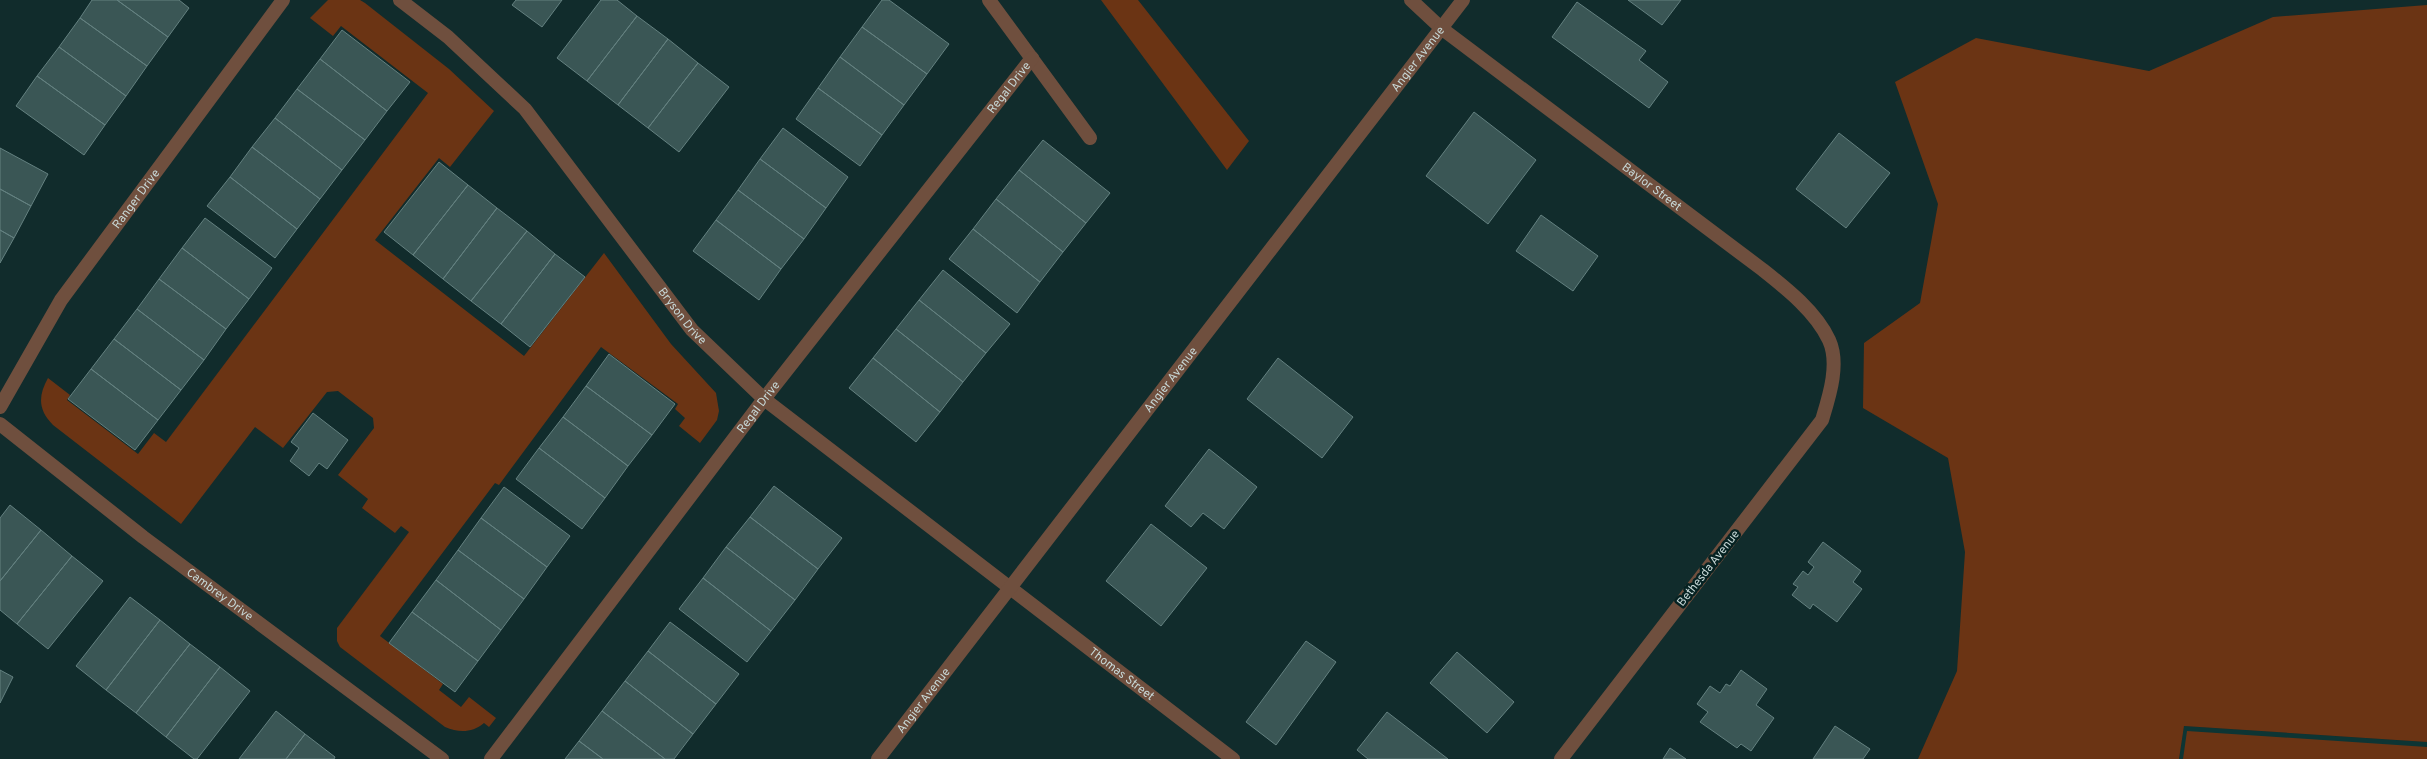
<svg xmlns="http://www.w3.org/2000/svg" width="2427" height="759" font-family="Overpass,sans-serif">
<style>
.built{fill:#0d3534}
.green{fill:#6b3414}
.building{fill:#3a5655;stroke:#648180}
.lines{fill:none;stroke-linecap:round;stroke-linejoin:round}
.service{stroke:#6f4f3e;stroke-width:14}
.minor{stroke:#6f4f3e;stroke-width:14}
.tertiary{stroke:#6f4f3e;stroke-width:14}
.labels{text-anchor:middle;stroke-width:5;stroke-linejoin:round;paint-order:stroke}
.street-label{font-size:12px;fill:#c7d7d6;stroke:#062222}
</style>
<rect width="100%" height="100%" fill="#112c2c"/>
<path class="built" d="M2184,726L2427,742V759H2179Z"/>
<path class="green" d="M328,0H360L365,3L449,69L494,111L450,167L439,158L375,240L524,356L604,253L671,344L716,393L719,411L717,420L700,443L679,426L685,418L675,409L678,404L601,347L499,485L495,483L380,636L443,684L439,690L461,707L469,697L496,718L489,727L484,723C472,733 459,733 445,727L340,647L337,641V628L409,532L401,526L395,533L362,508L368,499L338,475L374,428L373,418L338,391L327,392L283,448L255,427L181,524L53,425C38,410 38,396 48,378L70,395L67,400L138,454L154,433L166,442L428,93L341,26L333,36L310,18Z
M1101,0H1138L1249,141L1227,170Z
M2427,5V742L2184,726L2179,759H1918L1957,671L1965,552L1948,458L1863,408L1864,343L1920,303L1938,204L1895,82L1976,38L2149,71L2273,17Z
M2187,731L2427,747V759H2183Z"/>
<path class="building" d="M92,0H117L168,37L147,66L80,18Z
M117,0H179L189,8L168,37Z
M516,0H562L542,27L512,5Z
M601,0H617L637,16L587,81L557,58Z
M882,0H889L949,44L927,74L862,27Z
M1628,0H1681L1662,25Z
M1577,2L1646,51L1639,60L1668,82L1649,108L1552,37Z
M637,16L668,39L618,105L587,81Z
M80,18L147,66L126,96L59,47Z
M862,27L927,74L904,105L840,57Z
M342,30L410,82L387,111L320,59Z
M668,39L698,63L648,128L618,105Z
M59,47L126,96L105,125L37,76Z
M840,57L904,105L882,135L818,88Z
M320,59L387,111L365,140L297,89Z
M698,63L729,87L679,152L648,128Z
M37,76L105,125L84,155L16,106Z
M818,88L882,135L860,166L796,119Z
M297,89L365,140L342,170L275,118Z
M1474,112L1536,160L1488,224L1426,176Z
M275,118L342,170L320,199L252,147Z
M783,128L848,177L826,208L760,159Z
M1839,133L1890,173L1846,228L1796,189Z
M1043,140L1110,193L1086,223L1019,170Z
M252,147L320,199L297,229L230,177Z
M0,148L48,174L31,206L0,189Z
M760,159L826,208L804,239L738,190Z
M439,162L468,185L413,255L384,232Z
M1019,170L1086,223L1063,252L996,199Z
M230,177L297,229L275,258L207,206Z
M468,185L497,208L443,279L413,255Z
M0,189L31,206L14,238L0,230Z
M738,190L804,239L781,269L716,220Z
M996,199L1063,252L1040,282L973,229Z
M497,208L527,231L471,301L443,279Z
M1541,215L1598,256L1573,291L1516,251Z
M205,218L272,268L249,299L182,248Z
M716,220L781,269L759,300L693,251Z
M973,229L1040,282L1017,313L949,259Z
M0,230L14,238L0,263Z
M527,231L555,254L501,324L471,301Z
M182,248L249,299L226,329L159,279Z
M555,254L585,277L530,347L501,324Z
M943,270L1010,324L986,353L919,300Z
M159,279L226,329L204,360L137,309Z
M919,300L986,353L963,382L896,329Z
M137,309L204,360L181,390L114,339Z
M896,329L963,382L940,412L873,358Z
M114,339L181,390L158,420L91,369Z
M609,354L675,404L652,435L586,386Z
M873,358L940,412L916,442L849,388Z
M1278,358L1353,417L1322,458L1247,399Z
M91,369L158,420L135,450L68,399Z
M586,386L652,435L628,466L563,417Z
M313,413L348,440L327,469L319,463L309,476L290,461L299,448L291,442Z
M563,417L628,466L605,498L539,448Z
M539,448L605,498L582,529L516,479Z
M1209,449L1257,487L1224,529L1203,513L1191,527L1165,506Z
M774,486L842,538L818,569L750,517Z
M504,487L570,536L547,567L481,518Z
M10,505L41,530L0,581V518Z
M750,517L818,569L795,600L726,547Z
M481,518L547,567L524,599L458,550Z
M1151,524L1207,568L1161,626L1106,581Z
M41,530L72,556L17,624L0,610V581Z
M1823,542L1861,571L1853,582L1862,589L1837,622L1813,604L1810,609L1792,595L1798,587L1793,584L1803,571L1808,575L1814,567L1808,562Z
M726,547L795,600L771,631L703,578Z
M458,550L524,599L501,630L436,580Z
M72,556L103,581L48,649L17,624Z
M703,578L771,631L747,662L679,609Z
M436,580L501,630L478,661L412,612Z
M130,597L160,620L106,690L76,666Z
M412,612L478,661L455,692L389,643Z
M160,620L190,644L136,713L106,690Z
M670,622L739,674L716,704L648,651Z
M1306,641L1336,662L1276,745L1246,722Z
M190,644L220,667L166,737L136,713Z
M648,651L716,704L693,734L625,681Z
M1457,652L1514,702L1487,733L1430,683Z
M220,667L250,691L197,759H194L166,737Z
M0,670L13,677L0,703Z
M1741,670L1767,689L1756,705L1774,718L1751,751L1741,744L1737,748L1700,722L1708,712L1697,704L1710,686L1720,693L1726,684L1730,686Z
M625,681L693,734L674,759H665L602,711Z
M276,711L305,734L286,759H239Z
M602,711L665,759H603L579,741Z
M1387,712L1448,759H1368L1357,750Z
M1835,726L1870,749L1863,759H1813Z
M305,734L335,757L334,759H286Z
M579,741L603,759H565Z
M1670,748L1686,759H1663Z"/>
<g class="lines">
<path class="service" d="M989,0L1090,138"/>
<g class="minor">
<path id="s1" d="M400,0L448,37L525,109L692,330L764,399L1233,759"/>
<path id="s2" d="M1411,0L1441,28L1763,270C1787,289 1816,312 1829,340C1840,364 1829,397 1822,420L1561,759"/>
<path id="s3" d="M0,407L61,300L283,0"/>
<path id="s4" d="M0,424L143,537L442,759"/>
<path id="s5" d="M491,759L764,399L1032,58"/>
</g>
<path class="tertiary" id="s6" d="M878,759L1463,0"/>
</g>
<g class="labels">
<g class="street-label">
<text dy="4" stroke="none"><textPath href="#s6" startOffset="884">Angier Avenue</textPath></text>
<text dy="4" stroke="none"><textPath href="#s5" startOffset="848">Regal Drive</textPath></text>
<text dy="4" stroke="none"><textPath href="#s2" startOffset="305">Baylor Street</textPath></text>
<text dy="4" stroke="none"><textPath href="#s3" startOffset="249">Ranger Drive</textPath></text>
<text dy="4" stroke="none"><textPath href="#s1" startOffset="426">Bryson Drive</textPath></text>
<text dy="4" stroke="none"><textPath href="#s6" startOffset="479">Angier Avenue</textPath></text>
<text dy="4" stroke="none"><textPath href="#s5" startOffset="442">Regal Drive</textPath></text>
<text transform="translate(1708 568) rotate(-52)" y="4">Bethesda Avenue</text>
<text dy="4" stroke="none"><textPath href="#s4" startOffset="278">Cambrey Drive</textPath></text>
<text dy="4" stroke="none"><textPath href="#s1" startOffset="994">Thomas Street</textPath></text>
<text dy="4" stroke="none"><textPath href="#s6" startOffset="74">Angier Avenue</textPath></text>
</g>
</g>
</svg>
